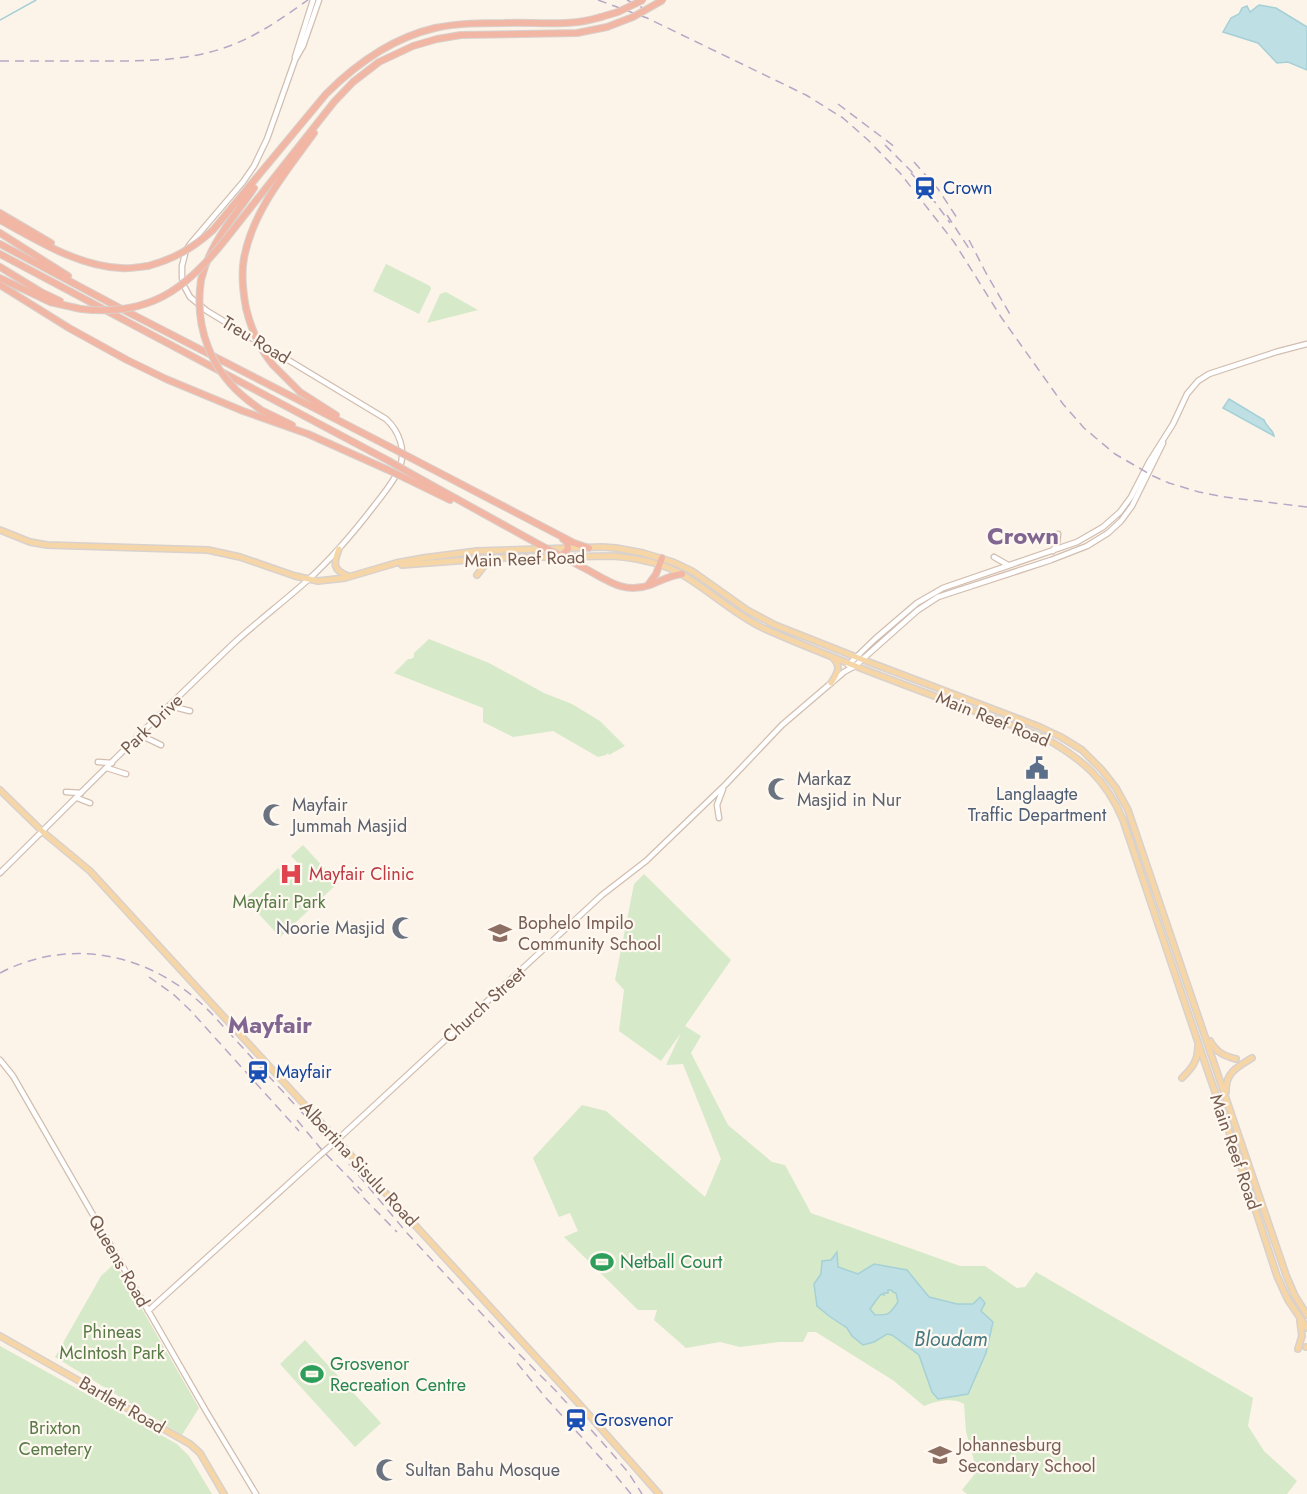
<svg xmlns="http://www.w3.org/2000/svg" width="1307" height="1494" font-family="Jost,sans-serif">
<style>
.green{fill:#d6e9c8}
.water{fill:#bee0e5;stroke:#a5d0d6;stroke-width:1.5;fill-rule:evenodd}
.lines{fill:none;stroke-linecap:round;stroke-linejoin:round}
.stream{stroke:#a5d0d6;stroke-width:1.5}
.secondary-casing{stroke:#d2beb0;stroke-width:7}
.primary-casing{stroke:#d8d1cd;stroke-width:8}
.highway-casing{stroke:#d8d1cd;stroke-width:8}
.secondary{stroke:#fff;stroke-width:4.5}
.primary{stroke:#f6d6a6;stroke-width:5}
.highway{stroke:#f2b6a4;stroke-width:6}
.rail{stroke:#b7a7c6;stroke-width:1.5;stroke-dasharray:9 6;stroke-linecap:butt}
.secondary-bridge-casing{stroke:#d2beb0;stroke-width:7;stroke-linecap:butt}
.highway-bridge-casing{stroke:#d8d1cd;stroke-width:8;stroke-linecap:butt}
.secondary-bridge{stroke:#fff;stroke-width:4.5}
.highway-bridge{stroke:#f2b6a4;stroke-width:6}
.labels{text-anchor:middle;stroke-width:4.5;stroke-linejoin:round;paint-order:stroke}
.transit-label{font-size:18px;fill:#164399;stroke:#fef8f0;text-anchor:start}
.street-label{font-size:18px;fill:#755b4e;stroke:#fef8f0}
.worship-label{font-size:18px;fill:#5b616d;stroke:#fef8f0;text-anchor:start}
.service-label{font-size:18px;fill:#4e5e75;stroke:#fef8f0}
.health-label{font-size:18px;fill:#be3a42;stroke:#fef8f0;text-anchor:start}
.park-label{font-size:18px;fill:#577a46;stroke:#fef8f0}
.education-label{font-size:18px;fill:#785e54;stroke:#fef8f0;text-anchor:start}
.leisure-label{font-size:18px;fill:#27864d;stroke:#fef8f0;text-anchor:start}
.water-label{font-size:20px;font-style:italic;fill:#457880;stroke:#fef8f0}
.district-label{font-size:24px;font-weight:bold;fill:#816691;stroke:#fef8f0}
</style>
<rect width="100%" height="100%" fill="#fcf4e9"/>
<path class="green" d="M386,264L430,286L431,289L419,314L373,291Z
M446,292L478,310L427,323L440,294Z
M429,639L489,663L544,693L572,704L600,721L625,746L609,755L608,753L606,755L598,757L553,731L513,737L483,722V708L394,673L408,659H411L414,657V653Z
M303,845L338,883L280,937L245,899L278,868L290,880L303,868L291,856Z
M644,874L731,960L685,1026L701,1036L691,1053L728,1125L772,1162L785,1165L811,1213L960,1266H985L1017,1288L1025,1287L1036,1272L1253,1398L1248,1426L1264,1451L1297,1481L1287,1494H967L962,1490L977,1471L966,1432L964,1404C952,1397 936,1401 924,1406L894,1381L816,1332H808L803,1342H779L740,1347L720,1342L686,1348L654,1320L657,1310H638L564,1237L578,1231L570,1213L559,1217L533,1158L582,1105L606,1111L705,1197L721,1159L683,1064L666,1065L681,1033L661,1061L619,1031L624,990L615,980L634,884Z
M113,1265L117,1266L199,1408L182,1435L55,1357L101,1276Z
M305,1340L381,1423L355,1447L280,1364Z
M0,1346L177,1444L189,1456L212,1494H0Z"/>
<path class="water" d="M1259,5L1276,8L1307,27V70L1288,62L1277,63L1258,43L1223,32L1231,18L1239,14L1242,8L1247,6L1250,12Z
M1229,399L1264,420C1266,427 1273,429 1274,436L1223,408Z
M837,1252L838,1267L858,1274L874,1264L907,1270L929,1297L957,1304H973L980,1297L985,1303L981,1311L993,1322L986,1353L968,1394L938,1399L932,1392L919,1355L892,1335L887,1334L874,1342L863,1345L852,1336L847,1328L829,1316L817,1306L814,1284L821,1274L822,1261L831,1260ZM888,1290H891L893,1292L896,1293L898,1302C889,1315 889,1315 875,1315L870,1309C873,1305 878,1296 882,1294L884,1295V1293H888Z"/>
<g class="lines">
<path class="stream" d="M0,20L36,0"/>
<g class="secondary-casing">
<path id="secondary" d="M295,57L313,0
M1053,551L1057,543L1058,534
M994,557L1008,565
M848,665L875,639L917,603L943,588L1077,542L1103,527L1120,512L1131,497L1149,462L1173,424L1187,394L1198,381L1209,374L1218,371L1276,352L1307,344
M170,706L190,711
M140,735L161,745
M98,762L112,763
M107,768L126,774
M66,792L81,793
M77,798L90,803
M719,818L717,805L723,789
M0,873C78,796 155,718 234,643C259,620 286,600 310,578C334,556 354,532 374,506C383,494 394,482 399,469C407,451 399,431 386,419L207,311L190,297L184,286L182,278V266L186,250L191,243L243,182L254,166L267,139L295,60L303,46L319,0
M0,1060L13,1076L206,1411L256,1494
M336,1141L602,895L646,861L726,784L782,725L844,672L855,666L918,610L938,597L1051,560L1087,546L1108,533L1121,521L1132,506L1163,443
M148,1311L319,1156"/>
</g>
<g class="primary-casing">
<path id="primary" d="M0,530L30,542L47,545L208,550L240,557L295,576L318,581L345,578L396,563L423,558L477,551L602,547L616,548L643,553L673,562L692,571L747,610L775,625L861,659L1040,727L1061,737L1082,750L1102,770L1116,788L1128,810L1286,1275L1295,1296L1307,1315
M339,549C333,564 333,570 348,576
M402,565L495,558L613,556C636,558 663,563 683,575C710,591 734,614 763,628C855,669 951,701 1045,738C1082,759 1106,779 1123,820L1207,1069L1242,1169L1277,1276L1288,1300L1307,1328
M477,575L484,566L493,559
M831,683C837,674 842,667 833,658
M0,790L43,832L90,871L581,1406L659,1494
M1210,1041C1216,1052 1224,1056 1236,1059
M1182,1078C1192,1068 1198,1061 1198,1046
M1226,1092C1225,1073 1237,1067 1252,1058
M0,1336L190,1444L200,1453L224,1494
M1306,1347H1307
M1298,1349L1302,1336L1300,1321"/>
</g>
<g class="highway-casing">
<path id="highway" d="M0,213L51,243
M0,220C37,240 77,266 121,268C130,269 139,267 148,266
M236,226L334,102L353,82L379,62L413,46L437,39L461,35L577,33L607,27
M213,230L326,94C357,63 392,38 435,28C458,23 481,23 504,23C529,22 554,25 578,22C586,21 593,19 601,17
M0,233L68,276
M0,244L116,306L390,447
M0,254L389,461
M0,267L41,292L60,301
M0,278L50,302L81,309
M201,280C210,242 233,219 254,188
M0,285L69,328L127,360L166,379L243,411L308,434L386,469
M246,308C243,292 241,274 244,258C253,210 287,171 314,133
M273,365L300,392L336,415
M249,401L261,410L292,425
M413,459L574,543L589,548
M410,473L540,545
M407,479L450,500
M559,558L568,549L567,542L563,539
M582,567C606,579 623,595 650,585C661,581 670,575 682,574
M648,585L656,574L662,558"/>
</g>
<use href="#secondary" class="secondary"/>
<use href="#primary" class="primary"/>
<use href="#highway" class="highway"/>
<path class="rail" d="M598,0L647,18L806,95L843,118L868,140L900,173L954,242L1001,317L1063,404L1084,428L1115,454L1153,476L1169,483L1199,492L1225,497L1307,507
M627,0L649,11
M0,61C32,61 64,61 97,61C145,61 192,62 237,43C263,32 285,16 308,0
M838,104L895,147
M885,145L917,177
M914,162L938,189L959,221
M911,173L927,191L950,223
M947,215L970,250
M969,240L986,273L1011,316
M0,973C73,935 155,955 211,1013L350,1165L407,1233L519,1354L556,1391L602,1442L628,1472L642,1494
M149,977L173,994L190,1010L299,1131
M297,1120L322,1150L362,1191
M353,1187L397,1232
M517,1363L546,1398L607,1465L631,1494"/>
<g class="secondary-bridge-casing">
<path id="secondary-bridge" d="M319,1156L334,1143"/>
</g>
<g class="highway-bridge-casing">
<path id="highway-bridge" d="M601,17L618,12L643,0
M607,27L633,17L663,0
M148,266C174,259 193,248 213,230
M201,280C194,327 211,372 249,401
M246,308C251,329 259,348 273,365
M81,309C157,318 193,282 236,226
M390,447L413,459
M389,461L410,473
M386,469L407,479
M540,545L582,567"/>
</g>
<use href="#secondary-bridge" class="secondary-bridge"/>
<use href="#highway-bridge" class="highway-bridge"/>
</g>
<defs>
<g id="station-bare" transform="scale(1.8)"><path d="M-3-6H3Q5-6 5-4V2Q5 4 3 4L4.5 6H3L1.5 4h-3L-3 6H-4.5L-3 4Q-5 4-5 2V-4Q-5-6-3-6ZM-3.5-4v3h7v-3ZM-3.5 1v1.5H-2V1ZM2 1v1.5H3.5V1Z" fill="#1a4fb4" stroke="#fef8f0" stroke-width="2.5" paint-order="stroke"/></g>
<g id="civic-bare" transform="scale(1.8)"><path d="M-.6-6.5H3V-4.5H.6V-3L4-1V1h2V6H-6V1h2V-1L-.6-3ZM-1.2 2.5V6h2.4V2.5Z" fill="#5c6f8a" stroke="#fef8f0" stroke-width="2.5" paint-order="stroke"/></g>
<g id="mosque-bare" transform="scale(1.8)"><path d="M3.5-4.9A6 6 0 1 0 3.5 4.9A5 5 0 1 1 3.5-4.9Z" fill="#6b7280" stroke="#fef8f0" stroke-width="2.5" paint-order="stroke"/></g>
<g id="hospital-bare" transform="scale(1.8)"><path d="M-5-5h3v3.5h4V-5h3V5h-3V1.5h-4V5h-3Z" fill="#e0444e" stroke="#fef8f0" stroke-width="2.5" paint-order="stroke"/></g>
<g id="school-bare" transform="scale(1.8)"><path d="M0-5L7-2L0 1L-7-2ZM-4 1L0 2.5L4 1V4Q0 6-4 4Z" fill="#8d6e63" stroke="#fef8f0" stroke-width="2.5" paint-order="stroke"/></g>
<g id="stadium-bare" transform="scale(1.8)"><path d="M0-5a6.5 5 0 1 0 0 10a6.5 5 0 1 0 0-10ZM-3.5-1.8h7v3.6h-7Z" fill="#2e9e5b" stroke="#fef8f0" stroke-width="2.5" paint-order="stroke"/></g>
</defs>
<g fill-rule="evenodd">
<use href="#station-bare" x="925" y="188"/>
<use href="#civic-bare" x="1037" y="768"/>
<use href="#mosque-bare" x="779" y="789"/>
<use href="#mosque-bare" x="274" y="815"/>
<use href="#hospital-bare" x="291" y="874"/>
<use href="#mosque-bare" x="403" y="928"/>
<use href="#school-bare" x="500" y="933"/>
<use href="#station-bare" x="258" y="1072"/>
<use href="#stadium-bare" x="602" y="1262"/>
<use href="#stadium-bare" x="312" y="1374"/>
<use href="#station-bare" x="576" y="1420"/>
<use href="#school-bare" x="940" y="1455"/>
<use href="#mosque-bare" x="387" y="1470"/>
</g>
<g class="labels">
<g class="transit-label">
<text x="943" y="194">Crown</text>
<text x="276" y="1078">Mayfair</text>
<text x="594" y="1426">Grosvenor</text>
</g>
<g class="street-label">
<text transform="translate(256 340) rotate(31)" y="6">Treu Road</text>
<text transform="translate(525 559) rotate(-2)" y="6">Main Reef Road</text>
<text transform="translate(993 719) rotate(22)" y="6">Main Reef Road</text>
<text transform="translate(152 724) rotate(-44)" y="6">Park Drive</text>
<text transform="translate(484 1005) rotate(-42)" y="6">Church Street</text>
<text transform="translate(1235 1152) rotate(71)" y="6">Main Reef Road</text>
<text transform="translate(359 1164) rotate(47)" y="6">Albertina Sisulu Road</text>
<text transform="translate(119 1261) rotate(60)" y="6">Queens Road</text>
<text transform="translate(122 1405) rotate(30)" y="6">Bartlett Road</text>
</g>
<g class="worship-label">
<text x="797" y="785">Markaz<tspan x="797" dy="21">Masjid in Nur</tspan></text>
<text x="292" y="811">Mayfair<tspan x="292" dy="21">Jummah Masjid</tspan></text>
<text x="385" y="934" text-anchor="end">Noorie Masjid</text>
<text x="405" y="1476">Sultan Bahu Mosque</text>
</g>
<g class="service-label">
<text x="1037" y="800">Langlaagte<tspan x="1037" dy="21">Traffic Department</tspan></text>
</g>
<g class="health-label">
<text x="309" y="880">Mayfair Clinic</text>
</g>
<g class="park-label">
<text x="279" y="908">Mayfair Park</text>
<text x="112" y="1338">Phineas<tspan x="112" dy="21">McIntosh Park</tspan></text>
<text x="55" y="1434">Brixton<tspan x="55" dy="21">Cemetery</tspan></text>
</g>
<g class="education-label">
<text x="518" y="929">Bophelo Impilo<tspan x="518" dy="21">Community School</tspan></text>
<text x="958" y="1451">Johannesburg<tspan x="958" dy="21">Secondary School</tspan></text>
</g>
<g class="leisure-label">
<text x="620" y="1268">Netball Court</text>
<text x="330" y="1370">Grosvenor<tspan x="330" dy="21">Recreation Centre</tspan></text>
</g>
<g class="water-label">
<text x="951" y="1346">Bloudam</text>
</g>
<g class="district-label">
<text x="1023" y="544">Crown</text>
<text x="270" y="1033">Mayfair</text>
</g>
</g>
</svg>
